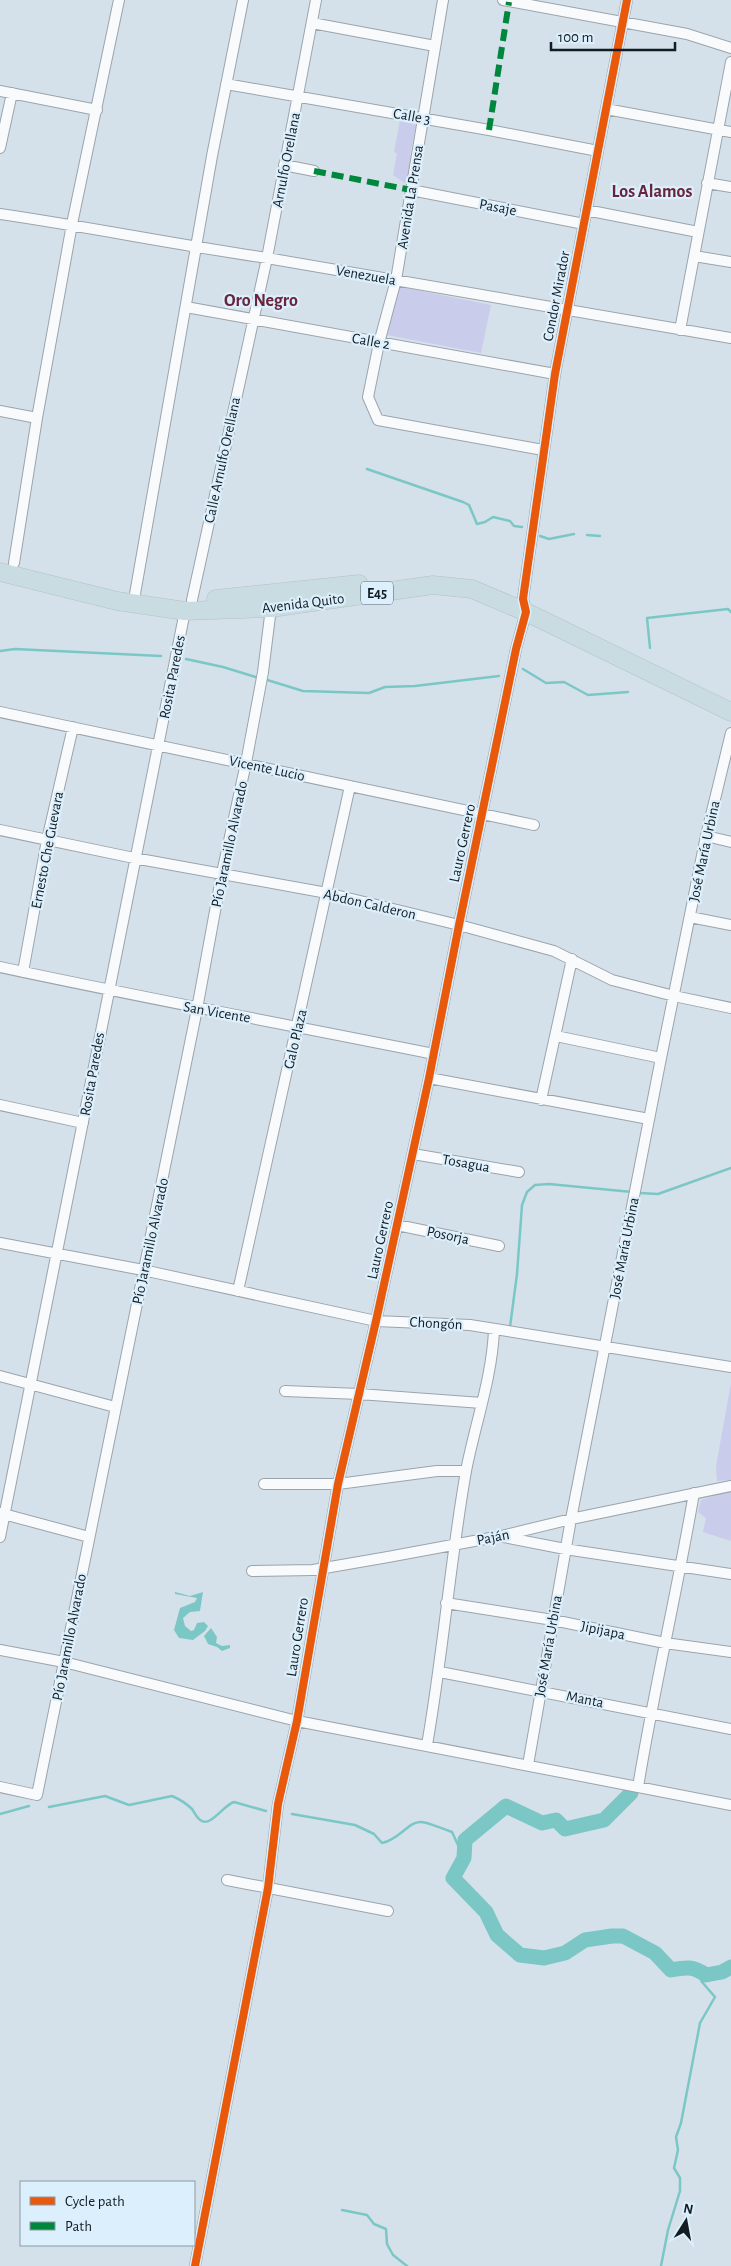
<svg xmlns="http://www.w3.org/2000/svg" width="731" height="2266" font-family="'Alegreya Sans',sans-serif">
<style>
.green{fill:#c9cceb}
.water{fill:#7bc7c6}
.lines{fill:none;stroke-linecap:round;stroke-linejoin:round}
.stream{stroke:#7bc7c6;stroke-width:2.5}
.river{stroke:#7bc7c6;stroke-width:15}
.street-casing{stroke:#9ba4ab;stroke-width:12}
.highway-casing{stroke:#b8bfc3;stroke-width:19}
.street{stroke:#f9fafc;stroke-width:10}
.highway{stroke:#c8dce1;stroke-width:18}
.quiet{stroke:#00873e;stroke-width:6;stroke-dasharray:12 6;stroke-linecap:butt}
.cycleway-casing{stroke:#dceffc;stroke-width:11}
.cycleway{stroke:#e8590c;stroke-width:8}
.labels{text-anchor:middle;stroke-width:4.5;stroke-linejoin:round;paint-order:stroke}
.shield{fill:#dceffc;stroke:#4f5b63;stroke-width:1}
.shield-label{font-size:14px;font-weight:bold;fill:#131c22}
.street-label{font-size:15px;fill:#131c22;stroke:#dceffc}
.quarter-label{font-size:18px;font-weight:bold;fill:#69253b;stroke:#dceffc}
</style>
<rect width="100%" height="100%" fill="#d5e1ea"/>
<path class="green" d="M400,120L416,125L410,155L415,157L409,186L393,175L397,154L394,152Z
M396,286L491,305L481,353L387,335Z
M731,1383V1480L717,1481L716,1466Z
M731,1490V1541L703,1532L706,1518L698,1512L701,1500Z"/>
<path class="water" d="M175,1592L190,1596L203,1592L200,1611L190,1612L183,1618L185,1626L191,1631L194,1630L197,1623L204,1622L208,1626L205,1631L193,1640L179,1638L174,1630L180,1608L195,1602L197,1598L175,1594Z
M211,1628L217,1637L216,1643L222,1646L230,1645V1648L222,1651L217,1647L208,1644L204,1636Z"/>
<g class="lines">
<path class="stream" d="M367,469L463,502L469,505L477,524L485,522L493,517L510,521L514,526L522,527
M587,535L600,536
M540,536L549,539L574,534
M650,648L647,618L728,609L731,612
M0,651L15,649L161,656
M186,659L223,667L259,678
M523,669L546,683L564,682L588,695L628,692
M264,679L303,691L369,693L385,687L415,686L499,676
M640,1193L658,1194L731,1168
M510,1327L517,1274L522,1205L527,1192L535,1185L549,1184L632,1192
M49,1807L105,1796L129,1805L172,1796C179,1799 186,1803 192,1809C195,1813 197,1819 202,1821C211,1826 224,1805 234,1802L266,1811
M0,1814L29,1806
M292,1814L355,1825L374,1834L382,1843C399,1840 409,1821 421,1822C431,1823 442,1829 452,1832L464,1858
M342,2210L367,2215L374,2224L386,2229L387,2244L393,2255L407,2266
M661,2266L668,2230L680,2191V2178L674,2168L678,2150L676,2137L681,2123L700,2023L715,1997L702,1982L697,1968"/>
<path class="river" d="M631,1793L604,1820L565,1829L556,1820L542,1823L506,1806L465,1840L464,1858L453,1878L486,1912L497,1935L520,1955L544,1958L565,1953L585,1940L612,1936H623L655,1953L671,1970C686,1967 693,1966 706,1975L722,1972L731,1967"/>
<g class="street-casing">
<path id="street" d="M443,0L396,280L379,343L368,397L378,420L543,450
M503,0L687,34L731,48
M312,23L435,46
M226,84L489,130L598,151
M0,91L97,110
M606,109L731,132
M0,148L12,93
M284,165L314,171
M707,183L731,187
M411,190L584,224
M586,210L698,232
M0,214C89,227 178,245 267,258L731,338
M694,256L731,262
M186,307L555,374
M680,330L731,62
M0,411L37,418
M14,563L37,418L72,224L119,0
M135,594L212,156L243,0
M192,600L267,258L316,0
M0,712L534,825
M0,830L134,858L327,893L459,925L554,951L612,980L674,996L731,1008
M706,836L731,842
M690,917L731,925
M0,967C144,998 289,1025 434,1054
M23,972L47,840L73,727
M556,1036L661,1058
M429,1078L649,1119
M541,1100L572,959
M0,1105L83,1123
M413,1154L519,1172
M397,1225L499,1246
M0,1243L143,1270L376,1321L470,1325L731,1367
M238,1291L350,786
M0,1376L115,1407
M285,1391L359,1394L482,1403
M264,1484H338L437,1471H466
M0,1513L89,1537
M0,1537L185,611
M504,1537L565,1549L731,1574
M252,1571L313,1570L388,1557L501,1536L571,1519L731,1486
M446,1603L553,1620L665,1643L731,1652
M0,1650L64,1662L297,1721L731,1805
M440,1672L731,1729
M427,1745C443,1654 450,1562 466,1471C475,1424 492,1378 494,1330
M528,1765L571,1519L661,1058L706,836L731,733
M0,1787L37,1795L197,1009L222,873L246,763L263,672L271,608
M638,1787C654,1689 677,1592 694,1493
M227,1880L388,1911
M195,2266L268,1888L278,1804L297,1721L338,1484L376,1321L429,1078L459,925L516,649L526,612L523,599L555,374L627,0"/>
</g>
<g class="highway-casing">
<path id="highway" d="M0,572L117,601L185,611L271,608L433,585L472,589L526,612L731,712
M216,599L359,584"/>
</g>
<use href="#street" class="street"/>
<use href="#highway" class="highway"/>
<path class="quiet" d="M489,130L509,2
M314,171L411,190"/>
<g class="cycleway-casing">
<path id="cycleway" d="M195,2266L268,1888L278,1804L297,1721L338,1484L376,1321L429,1078L459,925L516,649L526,612L523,599L555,374L627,0"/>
</g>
<use href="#cycleway" class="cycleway"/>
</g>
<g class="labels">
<rect class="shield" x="361" y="581.5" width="32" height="23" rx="4"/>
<g class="shield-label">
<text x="377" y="598">E45</text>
</g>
<g class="street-label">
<text transform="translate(412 116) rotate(10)" y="5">Calle 3</text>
<text transform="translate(286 160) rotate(-79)" y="5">Arnulfo Orellana</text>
<text transform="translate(410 197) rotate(-81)" y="5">Avenida La Prensa</text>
<text transform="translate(498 207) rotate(11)" y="5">Pasaje</text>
<text transform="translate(366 275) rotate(10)" y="5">Venezuela</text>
<text transform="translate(556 296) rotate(-79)" y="5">Condor Mirador</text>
<text transform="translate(371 341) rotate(10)" y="5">Calle 2</text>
<text transform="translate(222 460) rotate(-78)" y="5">Calle Arnulfo Orellana</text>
<text transform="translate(303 603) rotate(-7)" y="5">Avenida Quito</text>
<text transform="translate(172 677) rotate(-79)" y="5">Rosita Paredes</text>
<text transform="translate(267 768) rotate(12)" y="5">Vicente Lucio</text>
<text transform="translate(462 843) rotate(-78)" y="5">Lauro Gerrero</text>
<text transform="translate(229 844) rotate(-78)" y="5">Pío Jaramillo Alvarado</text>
<text transform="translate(47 850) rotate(-79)" y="5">Ernesto Che Guevara</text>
<text transform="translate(704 851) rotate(-78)" y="5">José María Urbina</text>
<text transform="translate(370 904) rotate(13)" y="5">Abdon Calderon</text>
<text transform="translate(217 1012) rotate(10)" y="5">San Vicente</text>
<text transform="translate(295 1039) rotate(-77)" y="5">Galo Plaza</text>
<text transform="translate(92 1074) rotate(-80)" y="5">Rosita Paredes</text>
<text transform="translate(466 1163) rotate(10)" y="5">Tosagua</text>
<text transform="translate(448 1235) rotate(12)" y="5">Posorja</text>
<text transform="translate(380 1240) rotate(-78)" y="5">Lauro Gerrero</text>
<text transform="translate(150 1241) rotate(-78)" y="5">Pío Jaramillo Alvarado</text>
<text transform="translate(624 1248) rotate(-79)" y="5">José María Urbina</text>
<text transform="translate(436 1323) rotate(3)" y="5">Chongón</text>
<text transform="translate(493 1537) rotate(-11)" y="5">Paján</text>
<text transform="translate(603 1630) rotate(12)" y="5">Jipijapa</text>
<text transform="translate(69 1637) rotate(-79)" y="5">Pío Jaramillo Alvarado</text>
<text transform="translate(297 1637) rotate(-81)" y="5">Lauro Gerrero</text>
<text transform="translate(548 1646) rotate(-80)" y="5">José María Urbina</text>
<text transform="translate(585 1699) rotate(11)" y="5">Manta</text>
</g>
<g class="quarter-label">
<text x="652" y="197">Los Alamos</text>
<text x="261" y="306">Oro Negro</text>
</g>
</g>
<rect x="20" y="2181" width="175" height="65" fill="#dceffc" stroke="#8c9ba5"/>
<rect x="30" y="2197" width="25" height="8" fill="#e8590c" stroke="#8c9ba5"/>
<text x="65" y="2206" font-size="15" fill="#131c22">Cycle path</text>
<rect x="30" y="2222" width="25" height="8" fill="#00873e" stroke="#8c9ba5"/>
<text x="65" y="2231" font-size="15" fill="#131c22">Path</text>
<g transform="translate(686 2221) rotate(11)" stroke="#dceffc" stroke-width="4" paint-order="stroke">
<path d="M0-4L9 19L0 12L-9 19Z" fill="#131c22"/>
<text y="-8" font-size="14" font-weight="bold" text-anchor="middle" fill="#131c22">N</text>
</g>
<path d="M551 42v8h124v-8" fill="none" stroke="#131c22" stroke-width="2.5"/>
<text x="558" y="42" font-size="15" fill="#131c22" stroke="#dceffc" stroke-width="4" paint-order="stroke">100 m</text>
</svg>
